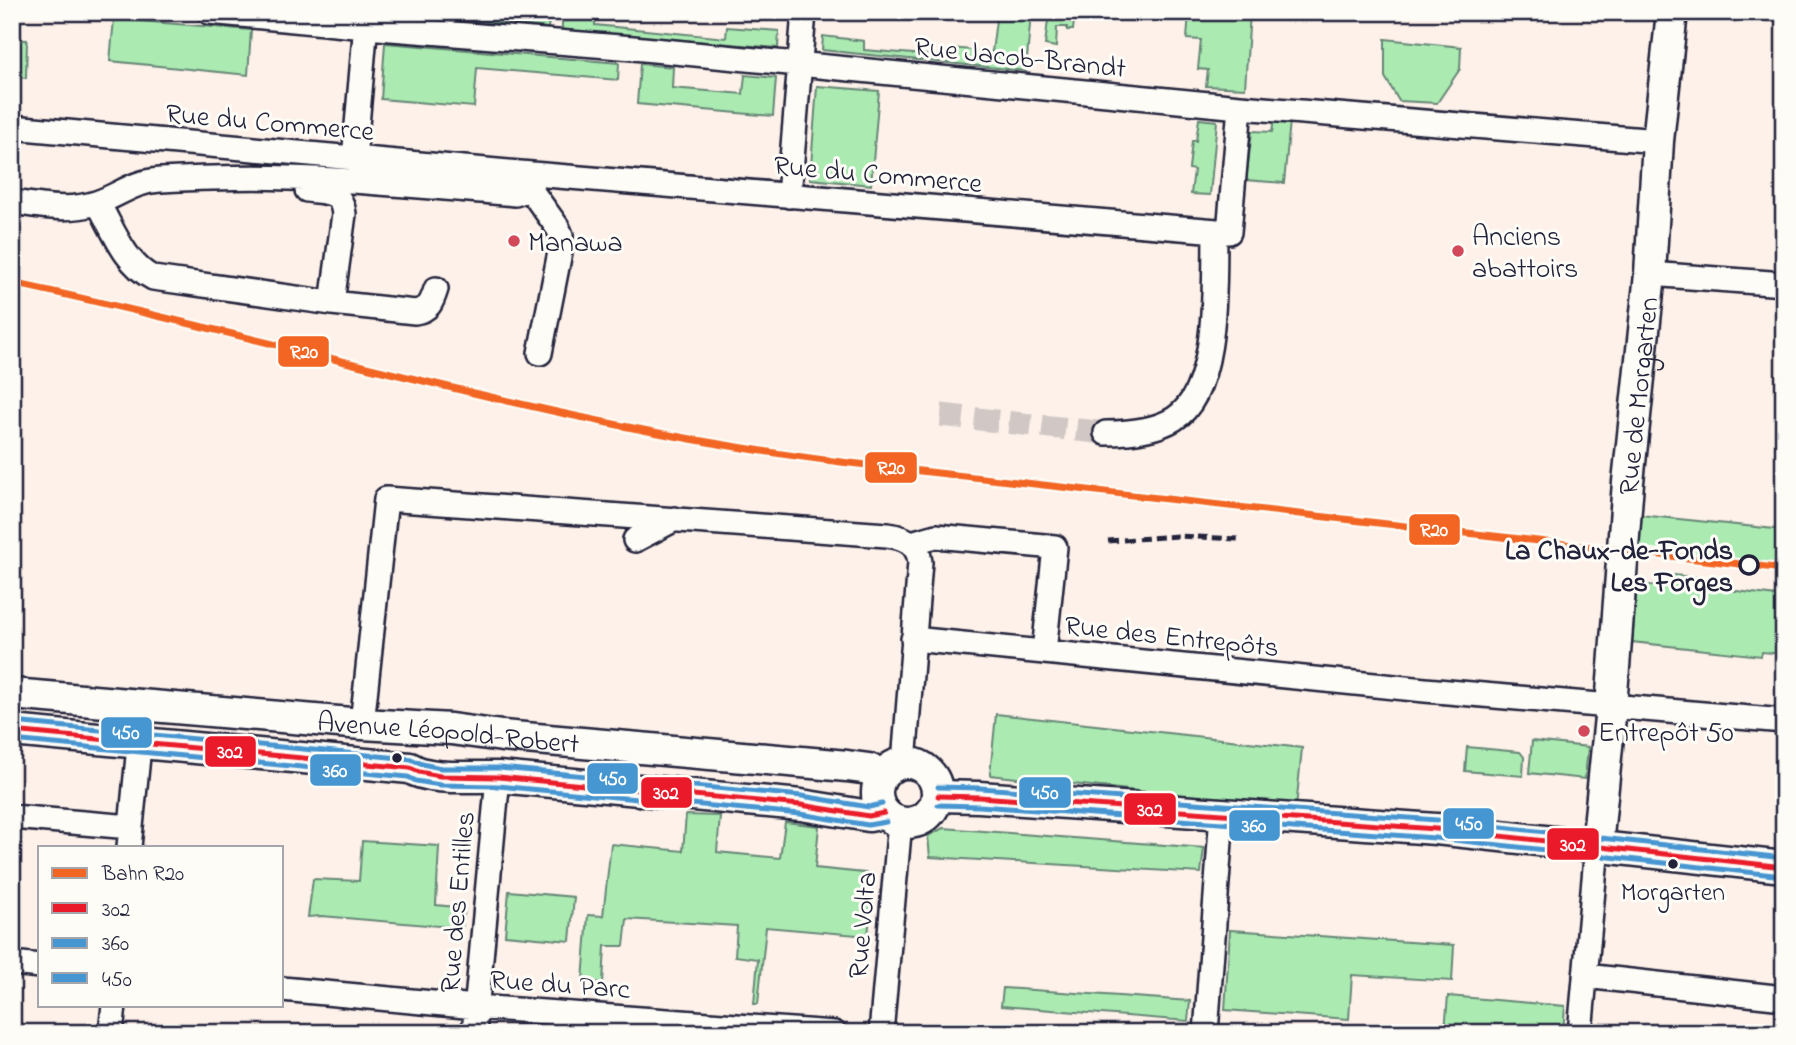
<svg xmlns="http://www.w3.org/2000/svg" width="1796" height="1045" font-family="'Indie Flower',sans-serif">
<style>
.green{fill:#abebb2;stroke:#668676;stroke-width:2}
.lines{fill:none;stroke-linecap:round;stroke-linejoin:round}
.minor-tunnel{stroke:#d1c8c6;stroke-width:23;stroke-dasharray:23 11;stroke-linecap:butt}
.minor-casing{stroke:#22223b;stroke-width:28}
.major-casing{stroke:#22223b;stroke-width:35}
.minor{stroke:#fdfcf7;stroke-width:23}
.major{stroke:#fdfcf7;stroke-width:30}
.rail{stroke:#22223b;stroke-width:5;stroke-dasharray:10 5;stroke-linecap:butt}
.bus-1-casing{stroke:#fdfcf7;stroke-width:10}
.bus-2-casing{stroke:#fdfcf7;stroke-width:10}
.bus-3-casing{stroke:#fdfcf7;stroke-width:10}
.bus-1{stroke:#ea1a2a;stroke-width:5}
.bus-2{stroke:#4696d2;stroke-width:5}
.bus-3{stroke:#4696d2;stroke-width:5}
.rail-1-casing{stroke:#fdfcf7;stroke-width:12}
.rail-1{stroke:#f26522;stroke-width:7}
.poi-dot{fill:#d1495b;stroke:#fdfcf7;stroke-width:2.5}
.stop-dot{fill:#fdfcf7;stroke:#22223b;stroke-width:3.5}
.bus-dot{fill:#22223b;stroke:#fdfcf7;stroke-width:2.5}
.labels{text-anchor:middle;stroke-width:6;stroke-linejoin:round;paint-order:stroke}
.bus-label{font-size:26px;fill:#22223b;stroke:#fdfcf7}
.street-label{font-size:28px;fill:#22223b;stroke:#fdfcf7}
.poi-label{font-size:28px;fill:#22223b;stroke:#fdfcf7;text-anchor:start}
.stop-label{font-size:28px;font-weight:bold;fill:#22223b;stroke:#fdfcf7;text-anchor:end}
.line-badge{stroke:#fdfcf7;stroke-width:2.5}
.badge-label{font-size:19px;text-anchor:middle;font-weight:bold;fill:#fff}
</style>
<rect width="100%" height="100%" fill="#fdf1e9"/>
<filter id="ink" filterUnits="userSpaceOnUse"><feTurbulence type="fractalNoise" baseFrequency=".0143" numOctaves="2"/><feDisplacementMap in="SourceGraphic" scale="14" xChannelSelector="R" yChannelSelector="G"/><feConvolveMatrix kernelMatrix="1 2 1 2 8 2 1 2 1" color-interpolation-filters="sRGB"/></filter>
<g filter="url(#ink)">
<path class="green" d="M466,12H596L595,25L726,38L727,27L779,31L778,48L562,30V14L550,13L548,28L465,20Z
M997,12H1031L1026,71L822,50L823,36L864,41V50L951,57L952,48L992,52Z
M1049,12H1075L1073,30H1067V27H1057L1056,47L1045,45Z
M1189,12H1250L1245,88L1206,86L1208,70L1198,69L1201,40L1187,39Z
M114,19L251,30L248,75L110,61Z
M12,39L27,40L26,78L12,76Z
M1385,39L1461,47L1460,69L1437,103L1399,101L1385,77Z
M385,43L619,63L618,80L477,68L474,107L381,99Z
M640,64L673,67L672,88L743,94L745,75L776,78L773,116L637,104Z
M817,86L879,91L871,185L810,179Z
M1199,119L1217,121L1210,195L1191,194L1194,170L1189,169L1192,141H1196Z
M1274,120L1290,121L1284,183L1246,180L1252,131L1272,132Z
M1640,515L1784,530V564L1628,547Z
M1673,575L1721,580L1720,589L1784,597V654L1762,652L1761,656L1632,642L1637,585L1671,586Z
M996,714L1302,748L1296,808L990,775Z
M1532,741L1588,747L1585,779L1529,773Z
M1467,747L1520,752L1524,757L1523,776L1465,771Z
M686,815L720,816L717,852L780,858L785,822L819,826L815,868L874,874L868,936L766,927L758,1004H754L758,959L735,956L737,926L627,919L624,946H605L603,983L583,981L588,915L603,916L611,844L683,851Z
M943,828L1204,848L1201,873L930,857L928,836Z
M362,841L439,846L436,905L465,908L462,928L322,916L308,917L313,879L359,881Z
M509,891L574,897L570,941L505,935Z
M1230,930L1454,945L1452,981L1352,975L1349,1019L1225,1010Z
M1003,988L1190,1001L1188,1021L1001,1006Z
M1448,996L1565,1006L1563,1033H1480L1445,1030Z"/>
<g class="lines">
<path class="minor-tunnel" d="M941,415L1106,433"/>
<g class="minor-casing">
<path id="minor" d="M209,12L366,27L633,48L1240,107L1658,141
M12,127L497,171L1229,232L1240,107
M354,159L367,12
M523,176L530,189L558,228L561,235V247L540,353
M307,190C328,193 341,190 344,214L332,303
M789,196L804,12
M12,202C40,206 68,212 96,203C121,195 131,182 160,180C203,178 245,176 288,178C364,180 440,188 515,194L530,189
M98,203C113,229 125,264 153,278L332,303L415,312C429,310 432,302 436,289
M1650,274L1784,284
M1106,433C1128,433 1154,431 1174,419C1220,391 1214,280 1215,231
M635,540L675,519
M911,543L936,536L1055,547L1044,652
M913,639L1425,690L1784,721
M362,724L386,499L887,535C904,537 918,543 920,562L904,763
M12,817L131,827
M129,847L143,706
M12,963L40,966
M1585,976L1784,998
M282,989L476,1007L834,1033
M111,1033L114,1005
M474,1033L498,777
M881,1033L900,822
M1206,1033L1222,814
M1580,1033L1597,846"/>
</g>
<g class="major-casing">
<g id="major">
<path id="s1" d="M12,694L362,724L451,729L502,736L847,766L869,769L882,775"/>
<path d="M12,731L410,768C430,781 474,776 498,777L801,805L869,816L884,813"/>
<circle cx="907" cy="793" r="30"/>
<path d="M938,796L979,797L1436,829L1784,867"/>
<path id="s2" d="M1597,846L1611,707L1628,482L1650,274L1658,141L1672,12"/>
</g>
</g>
<use href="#minor" class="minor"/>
<use href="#major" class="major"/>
<path class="rail" d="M1108,541L1178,536L1238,539"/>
<g class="bus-1-casing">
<path id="bus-1" d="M12,731L410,768L419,772L440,776L498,777L801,805L869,816L884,813
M938,796L979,797L1436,829L1784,867"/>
</g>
<g class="bus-2-casing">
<path id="bus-2" d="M12,740L408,777L416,781L440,785L498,786L800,814L868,825L886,822
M938,805L979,806L1435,838L1783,876"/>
</g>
<g class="bus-3-casing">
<path id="bus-3" d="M13,722L411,759L422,764L441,768H499L802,796L869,807L882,804
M938,787L980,788L1437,820L1784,858"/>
</g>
<use href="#bus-1" class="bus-1"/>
<use href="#bus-2" class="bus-2"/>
<use href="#bus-3" class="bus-3"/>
<g class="rail-1-casing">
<path id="rail-1" d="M12,283C289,341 560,428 841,462L1784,569"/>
</g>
<use href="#rail-1" class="rail-1"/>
</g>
</g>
<g class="poi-dot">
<circle cx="514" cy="241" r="7"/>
<circle cx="1458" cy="251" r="7"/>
<circle cx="1584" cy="731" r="7"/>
</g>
<circle class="stop-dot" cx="1749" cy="565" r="9"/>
<g class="bus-dot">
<circle cx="397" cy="758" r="6"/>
<circle cx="1673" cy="864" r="6"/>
</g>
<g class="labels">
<g class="bus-label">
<text x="1673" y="900">Morgarten</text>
</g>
<g class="street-label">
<text transform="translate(1020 56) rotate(6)" y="10">Rue Jacob-Brandt</text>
<text transform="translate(270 121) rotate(5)" y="10">Rue du Commerce</text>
<text transform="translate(878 173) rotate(5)" y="10">Rue du Commerce</text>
<text dy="10" stroke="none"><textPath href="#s2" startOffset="452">Rue de Morgarten</textPath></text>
<text transform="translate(1172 635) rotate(6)" y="10">Rue des Entrepôts</text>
<text dy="10" stroke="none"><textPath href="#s1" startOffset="438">Avenue Léopold-Robert</textPath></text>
<text transform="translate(456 902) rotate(-85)" y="10">Rue des Entilles</text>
<text transform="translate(861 925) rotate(-85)" y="10">Rue Volta</text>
<text transform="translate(560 983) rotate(4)" y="10">Rue du Parc</text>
</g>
<g class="poi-label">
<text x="1472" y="245">Anciens<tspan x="1472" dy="32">abattoirs</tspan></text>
<text x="528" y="251">Manawa</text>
<text x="1598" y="741">Entrepôt 50</text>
</g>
<g class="stop-label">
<text x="1733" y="559">La Chaux-de-Fonds<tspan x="1733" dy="32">Les Forges</tspan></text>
</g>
</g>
<g class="line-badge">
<rect x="277" y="335" width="53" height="33" rx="7" fill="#f26522"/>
<rect x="864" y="451" width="54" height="33" rx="7" fill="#f26522"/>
<rect x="1408" y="513" width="53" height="33" rx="7" fill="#f26522"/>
<rect x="100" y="716" width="53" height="33" rx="7" fill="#4696d2"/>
<rect x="204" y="735" width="53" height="33" rx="7" fill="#ea1a2a"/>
<rect x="309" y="753" width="53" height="34" rx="7" fill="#4696d2"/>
<rect x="586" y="762" width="53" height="33" rx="7" fill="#4696d2"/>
<rect x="1018" y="776" width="54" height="33" rx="7" fill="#4696d2"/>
<rect x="640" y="776" width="53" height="33" rx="7" fill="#ea1a2a"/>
<rect x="1123" y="792" width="54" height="34" rx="7" fill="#ea1a2a"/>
<rect x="1442" y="807" width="53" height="33" rx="7" fill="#4696d2"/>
<rect x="1228" y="809" width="53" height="33" rx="7" fill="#4696d2"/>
<rect x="1546" y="827" width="54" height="34" rx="7" fill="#ea1a2a"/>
</g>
<g class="badge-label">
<text x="304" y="358">R20</text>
<text x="891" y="474">R20</text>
<text x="1434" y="536">R20</text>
<text x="126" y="739">450</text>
<text x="230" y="758">302</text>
<text x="335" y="777">360</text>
<text x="613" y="785">450</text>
<text x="1045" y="799">450</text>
<text x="666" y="799">302</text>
<text x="1150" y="816">302</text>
<text x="1469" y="830">450</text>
<text x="1254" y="832">360</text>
<text x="1573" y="851">302</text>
</g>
<rect width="1796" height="1045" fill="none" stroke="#fdfcf7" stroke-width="42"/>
<rect x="21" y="21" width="1754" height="1003" fill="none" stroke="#22223b" stroke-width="2.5" filter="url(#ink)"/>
<rect x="38" y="846" width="245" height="161" fill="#fdfcf7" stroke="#a5a5ac" stroke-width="2"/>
<rect x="52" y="868" width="35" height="10" fill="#f26522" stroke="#a5a5ac" stroke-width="2"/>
<text x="102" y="880" font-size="21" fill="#22223b">Bahn R20</text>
<rect x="52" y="903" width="35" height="10" fill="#ea1a2a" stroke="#a5a5ac" stroke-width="2"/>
<text x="102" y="916" font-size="21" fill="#22223b">302</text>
<rect x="52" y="938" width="35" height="10" fill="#4696d2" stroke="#a5a5ac" stroke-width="2"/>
<text x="102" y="950" font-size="21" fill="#22223b">360</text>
<rect x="52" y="973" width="35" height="10" fill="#4696d2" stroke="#a5a5ac" stroke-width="2"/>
<text x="102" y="986" font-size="21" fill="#22223b">450</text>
</svg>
